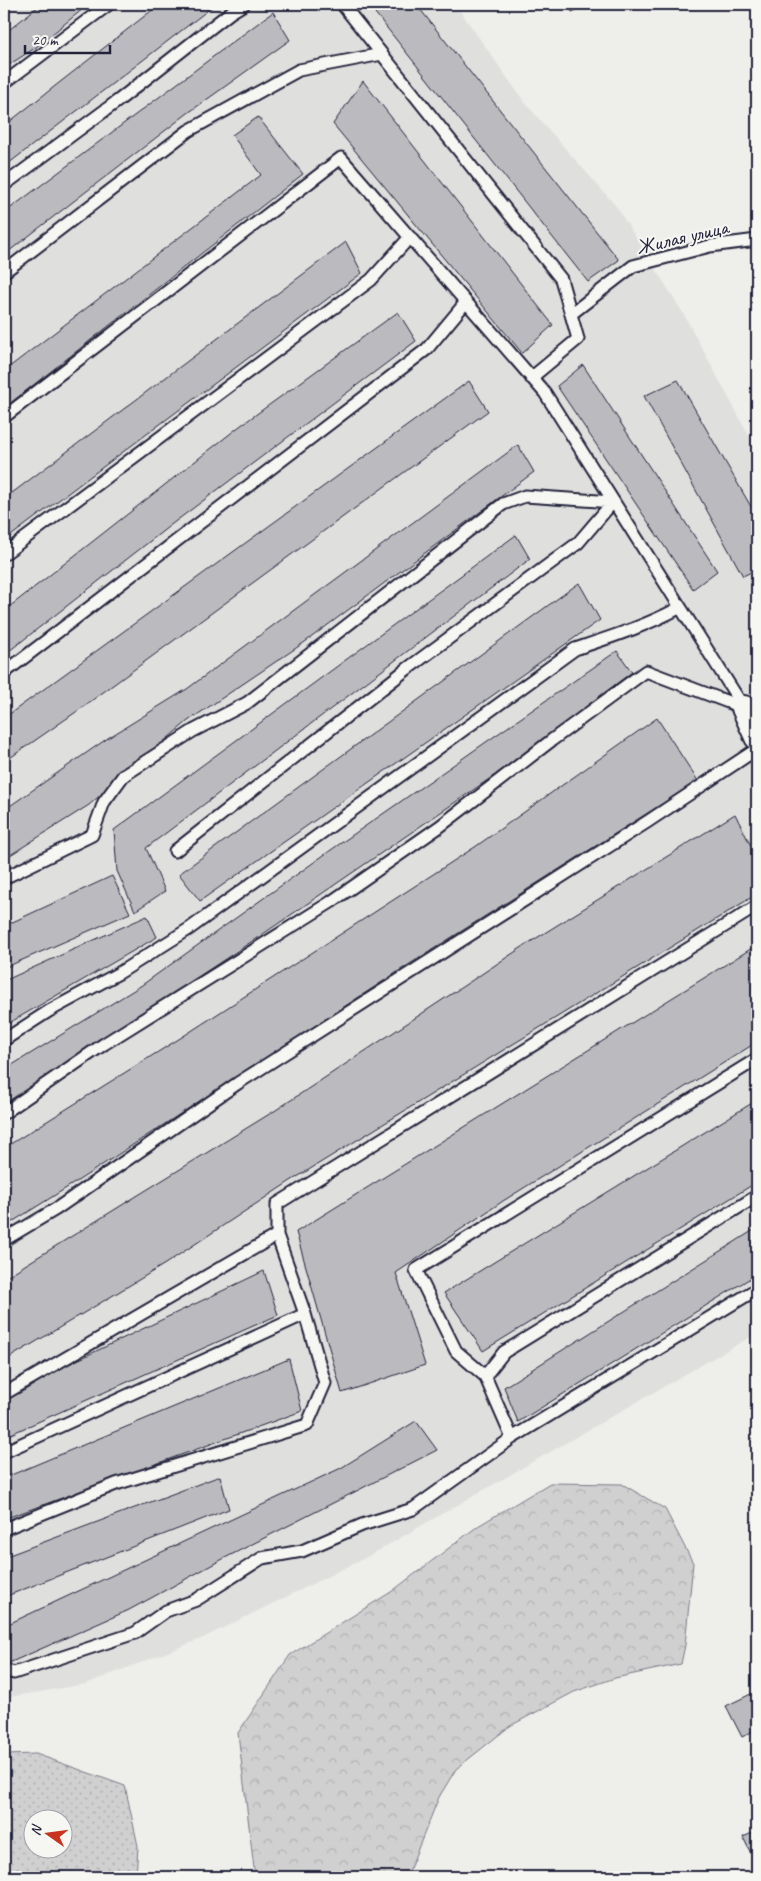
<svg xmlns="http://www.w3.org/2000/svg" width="761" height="1881" font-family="Caveat,sans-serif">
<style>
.built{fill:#dfdfde}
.grass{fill:url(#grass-dots);stroke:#797986;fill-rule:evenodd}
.forest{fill:url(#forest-crowns);stroke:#797986}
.building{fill:#bbbbbf;stroke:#22223b}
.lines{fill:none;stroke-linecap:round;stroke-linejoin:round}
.lane-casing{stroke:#22223b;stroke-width:15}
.street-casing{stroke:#22223b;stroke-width:28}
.lane{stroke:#f6f6f2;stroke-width:11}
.street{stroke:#f6f6f2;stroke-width:24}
.labels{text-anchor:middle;stroke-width:4;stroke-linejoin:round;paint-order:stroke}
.street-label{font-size:21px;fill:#22223b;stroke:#f6f6f2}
</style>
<defs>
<pattern id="grass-dots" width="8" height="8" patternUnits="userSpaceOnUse" patternTransform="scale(1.25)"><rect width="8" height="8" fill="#d0d0d1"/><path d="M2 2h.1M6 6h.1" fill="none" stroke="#b2b2b4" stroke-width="1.8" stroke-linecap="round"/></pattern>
<pattern id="forest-crowns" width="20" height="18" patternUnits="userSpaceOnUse" patternTransform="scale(1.25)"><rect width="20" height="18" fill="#d0d0d1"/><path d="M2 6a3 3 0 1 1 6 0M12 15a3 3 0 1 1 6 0" fill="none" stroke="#b2b2b4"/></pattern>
</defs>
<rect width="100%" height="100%" fill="#eeeeeb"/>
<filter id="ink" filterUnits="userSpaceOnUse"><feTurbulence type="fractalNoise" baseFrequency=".02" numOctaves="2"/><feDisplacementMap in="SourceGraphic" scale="10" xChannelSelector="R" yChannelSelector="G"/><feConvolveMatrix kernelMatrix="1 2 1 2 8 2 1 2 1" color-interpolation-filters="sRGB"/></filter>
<g filter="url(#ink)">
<path class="built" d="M4,4H455L526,104L616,206L683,313L757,450V1333L367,1557L203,1638L86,1684L4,1698Z"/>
<path class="grass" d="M36,1754L125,1786L138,1846L136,1877H4V1755ZM32,1818H62V1848H32Z"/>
<path class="forest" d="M550,1483L622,1484L665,1509L693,1563L685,1645L681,1664L615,1678L574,1692L510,1726L456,1769L439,1797L409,1871L410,1877H255L238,1733L290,1655L391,1592L478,1526Z"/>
<path class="building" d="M41,4H89L35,48L4,68V34Z
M160,4H216L4,167V126Z
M368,4H416L619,260L588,282Z
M569,4H590L572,12Z
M273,12L290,40L188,113L4,255V213Z
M363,81L553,325L522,353L333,124Z
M258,117L303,174L4,408V371L261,175L232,135Z
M346,242L362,273L4,541V499Z
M398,312L416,341L172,524L4,655V611L240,426Z
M583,365L717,571L693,589L557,386Z
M678,380L757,517V569L743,576L644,396Z
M469,381L488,411L76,712L4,762V718Z
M518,445L534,472L305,642L188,721L89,805L4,859V810L108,738L187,689Z
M516,535L530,559L146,848L165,891L135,911L117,871L114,830Z
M579,583L600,620L200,901L179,874Z
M617,651L632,672L495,775L266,932L4,1105V1070L142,985L331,850Z
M657,718L698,781L405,967L76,1182L4,1227V1148L182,1037L475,847Z
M735,814L751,846L757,843V894L289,1182L165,1264L4,1361V1278L276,1110L527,944Z
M112,876L130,913L4,968V926Z
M147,916L157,937L4,1026V981Z
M757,945V1042L503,1201L396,1273L425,1365L342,1393L296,1232Z
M757,1100V1182L483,1351L444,1293Z
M757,1228V1274L518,1422L504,1387Z
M264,1271L278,1315L4,1437V1395Z
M289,1359L302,1411L4,1519V1478Z
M416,1421L437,1450L219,1561L129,1610L9,1663L4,1650V1626L341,1468Z
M220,1476L229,1509L4,1597V1557Z
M757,1691V1729L742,1737L726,1706Z
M757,1831V1861L755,1862L743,1837Z"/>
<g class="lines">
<g class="lane-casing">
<path id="lane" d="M342,4L561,279L578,339L531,378
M4,83L109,4
M4,185L119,100L231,12L244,4
M4,272L188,131L299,70L382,54
M571,314L633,266L710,246L757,240
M4,417L341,158L545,393L744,708
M4,554L371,280L410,237
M4,673L427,349L466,302
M175,851L407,669L578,543L613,502
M4,878L92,835L104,802L123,776L193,731L247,703L503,504L525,496L613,502
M4,1040L49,1011L119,973L189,929L575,649C611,637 646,626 679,608
M4,1113L104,1044L331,902L439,827L552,740L646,671L744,708
M4,1240L56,1209L238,1083L647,822L757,749
M485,1376L504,1352L757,1196
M4,1394L277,1235
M512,1438L485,1376L456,1351L416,1270L757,1059
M4,1452L305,1314
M4,1529L116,1484L307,1425L325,1383L305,1314L277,1235V1204L757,906
M4,1670L14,1673L135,1633L166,1611L196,1600L262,1558L302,1551L362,1525L413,1509L512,1438L757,1289"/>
</g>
<g class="street-casing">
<path id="street" d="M744,708L757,737"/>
</g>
<use href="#lane" class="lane"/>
<use href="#street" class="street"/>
</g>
</g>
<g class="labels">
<g class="street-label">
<text transform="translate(682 237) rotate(-13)" y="7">Жилая улица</text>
</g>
</g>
<rect width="761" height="1881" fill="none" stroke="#f6f6f2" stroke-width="20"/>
<rect x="10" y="10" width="741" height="1861" fill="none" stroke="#22223b" stroke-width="2" filter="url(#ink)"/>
<g transform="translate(48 1834) rotate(284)"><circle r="24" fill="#f6f6f2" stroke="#a1a1a9"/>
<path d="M0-4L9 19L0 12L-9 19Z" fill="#c8321e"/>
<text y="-8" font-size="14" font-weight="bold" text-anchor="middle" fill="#22223b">N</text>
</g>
<path d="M25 45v8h85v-8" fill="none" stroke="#22223b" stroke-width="2.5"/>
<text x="32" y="45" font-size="15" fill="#22223b" stroke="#f6f6f2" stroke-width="4" paint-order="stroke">20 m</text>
</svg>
